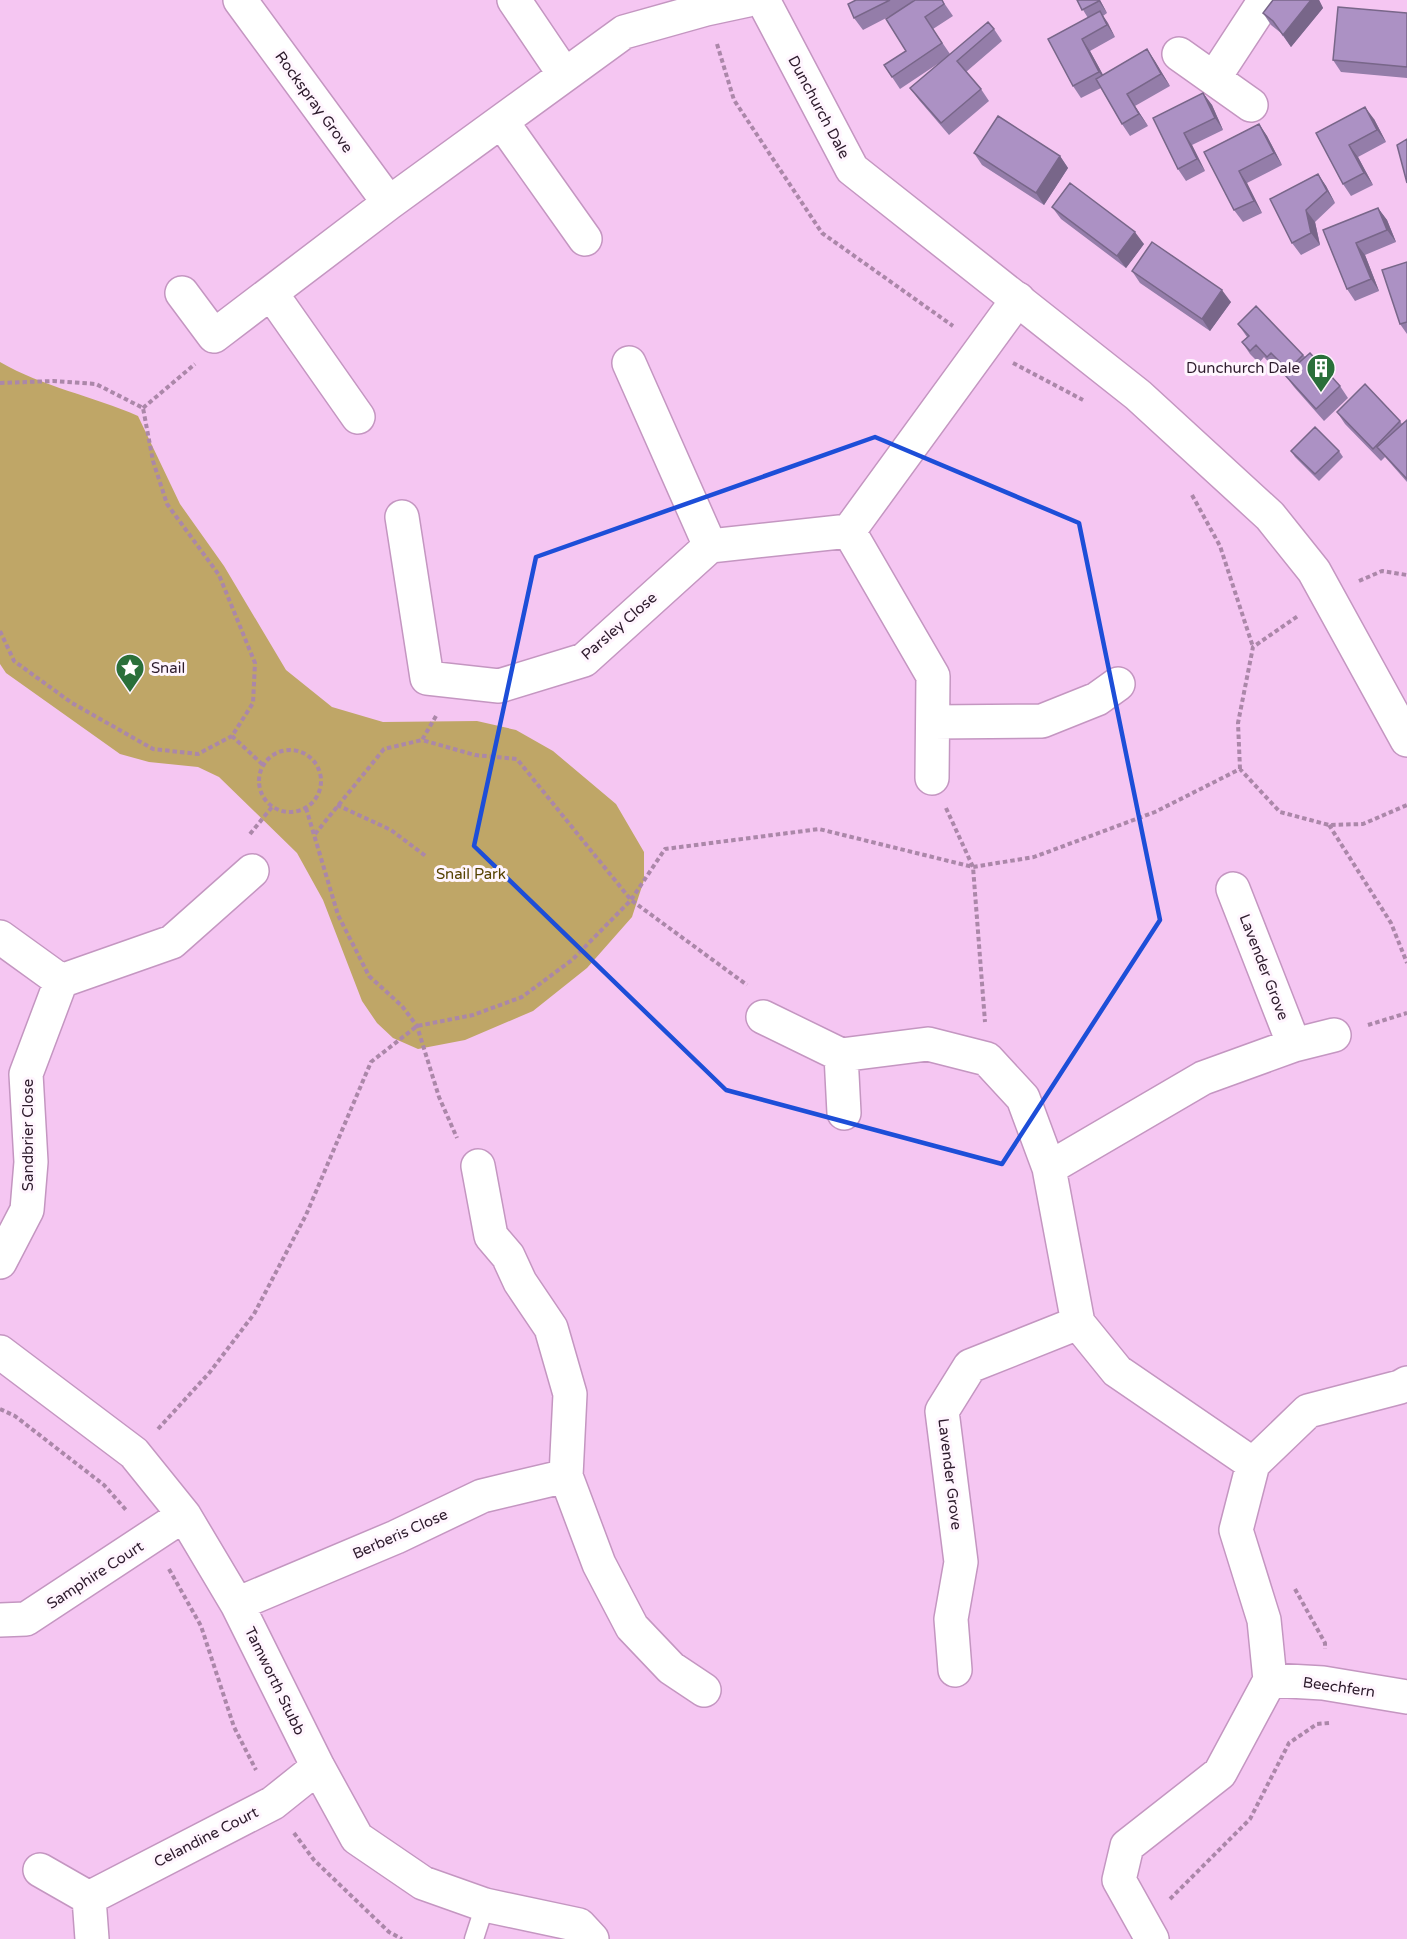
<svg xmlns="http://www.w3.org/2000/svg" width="1407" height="1939" font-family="'Varela Round',sans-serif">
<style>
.green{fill:#bfa667}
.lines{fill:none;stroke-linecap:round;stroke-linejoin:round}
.service-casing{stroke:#c496c1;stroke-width:21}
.minor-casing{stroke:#c496c1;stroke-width:36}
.tertiary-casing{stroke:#c496c1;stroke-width:36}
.path{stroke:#ab87a9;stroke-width:4;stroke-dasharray:4.5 3;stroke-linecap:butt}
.service{stroke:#fff;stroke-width:18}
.minor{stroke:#fff;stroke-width:33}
.tertiary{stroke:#fff;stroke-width:33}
.wall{fill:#947da9}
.shaded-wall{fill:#786689}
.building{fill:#ac91c4;stroke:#786689;stroke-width:1.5}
.marked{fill:none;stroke:#1d4ed8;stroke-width:4.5;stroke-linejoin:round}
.labels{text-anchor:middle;stroke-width:6;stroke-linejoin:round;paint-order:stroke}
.street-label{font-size:15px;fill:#2d1b2c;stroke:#fff5fe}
.poi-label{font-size:15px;fill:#2d1b2c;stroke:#fff5fe;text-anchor:end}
.park-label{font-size:15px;fill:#564202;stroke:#fff5fe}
</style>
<rect width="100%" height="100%" fill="#f5c6f2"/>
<path class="green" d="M0,362C43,387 93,396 138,416L180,504L224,566L286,670L332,707L383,722L477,721L516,730L553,751L616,804L644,852V880L632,917L587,968L533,1011L465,1040L418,1049L393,1038L377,1023L362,1001L323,900L297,853L219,777L198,767L149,762L120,754L6,673L0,664Z"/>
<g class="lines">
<g class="service-casing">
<path id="service" d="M474,1939L485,1905"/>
</g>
<g class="minor-casing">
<path id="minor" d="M240,0L389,203
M514,0L564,74
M1179,54L1251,105
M1214,78L1265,0
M502,122L585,239
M182,293L214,336L389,203L624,32L706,9L748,0
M271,293L358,417
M629,363L710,546
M402,517L427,678L499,686L584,660L710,546L849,531L1018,299
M849,531L933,676L932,778
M934,722L1042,721L1097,699L1118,684
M1233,889L1294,1045
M0,937L61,981
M763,1017L841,1055L928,1044L987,1059L1023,1098L1049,1168L1078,1323L1117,1371L1253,1464
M841,1055L844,1113
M478,1166L491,1236L508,1256L520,1282L551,1328L570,1394L566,1476L599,1564L632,1627L671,1668L704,1690
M1049,1168L1203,1078L1294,1045L1334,1035
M0,1262L27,1210L31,1162L26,1074L61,981L172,942L252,871
M0,1352L134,1453L184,1515L237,1604L318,1767L357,1838L423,1883L485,1905L579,1925L592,1939
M237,1604L396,1537L482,1496L566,1476
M0,1620L26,1619L184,1515
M955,1670L951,1619L961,1562L942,1411L970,1366L1078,1323
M1270,1680L1323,1683L1407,1697
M40,1870L89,1898
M89,1898L273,1803L318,1767
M89,1898L92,1939
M1152,1939L1119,1880L1127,1846L1220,1773L1270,1680L1264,1620L1236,1530L1253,1464L1308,1411L1400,1387L1407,1383"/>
</g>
<g class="tertiary-casing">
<path id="tertiary" d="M763,0L852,169L1138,395L1270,516L1314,571L1407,740"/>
</g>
<path class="path" d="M717,44L734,100L822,233L953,326
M1013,363L1083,400
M0,383L53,381L96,384L143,408L153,461L167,504L219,575L255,663L253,703L232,736L263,765
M143,408L195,364
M1192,495L1220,546L1253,647
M1359,581L1382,571L1407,575
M0,631L14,661L72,703L153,749L198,754L232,736
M436,716L422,740L475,755L517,759L631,900L747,985
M259 781a31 31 0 1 1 62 0a31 31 0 1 1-62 0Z
M1240,769L1238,723L1253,647L1298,616
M337,805L391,830L427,857
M306,808L338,915L369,976L402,1006L417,1026L439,1097L457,1138
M946,808L973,867L985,1022
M1329,825L1391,923L1407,963
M250,834L272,807
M315,834L384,749L422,740
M1368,1025L1407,1013
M0,1409L15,1416L104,1485L126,1510
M158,1429L210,1372L254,1314L306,1215L371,1062L417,1026L473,1015L522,997L572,960L631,900L665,849L819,829L973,867L1034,857L1155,812L1240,769L1280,812L1329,825L1363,824L1407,805
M169,1569L201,1626L234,1727L256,1770
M1295,1589L1325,1643V1649
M294,1833L314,1860L389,1932L402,1939
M1170,1899L1250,1819L1289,1743L1317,1724L1329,1723"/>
<use href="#service" class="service"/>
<use href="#minor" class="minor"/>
<use href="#tertiary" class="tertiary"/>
</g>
<path class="wall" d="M856,0H913V1L942,0L953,16L933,29L950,54L994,29L1002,41L966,72L981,89L989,101L949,135L919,100L910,88L942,61L900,89L884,65L906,51L892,15L863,30L854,18Z
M1077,0H1100L1107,13L1103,16L1115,37L1090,51L1103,75L1147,49L1170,86L1135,106L1148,126L1130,136L1122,124L1101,88L1081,98L1073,86L1048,39L1088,18Z
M1273,0H1319L1323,8L1291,47L1281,33L1271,25L1263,13Z
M1407,13V78L1341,72L1333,60Z
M1203,93L1212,105L1223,130L1192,145L1205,171L1186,181L1178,169L1153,118Z
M1374,119L1386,142L1358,157L1373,185L1351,196L1343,184L1316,133Z
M1259,124L1267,136L1282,165L1247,183L1262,213L1243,222L1234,210L1204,152Z
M974,153L1060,156L1068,168L1044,205L982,165Z
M1318,174L1326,186L1335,203L1315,222L1320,245L1301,255L1292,243Z
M1052,207L1144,244L1126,268L1061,219Z
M1378,208L1387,220L1396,242L1365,255L1379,291L1355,301L1347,289L1323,230Z
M1407,262V334L1400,324Z
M1132,271L1231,302L1210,331L1140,283Z
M1238,324L1303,355L1340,386L1348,398L1324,421L1294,387L1285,375L1288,373L1279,365L1275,369L1264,357L1259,363L1250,354L1242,342L1247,337Z
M1337,412L1400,421L1402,424L1407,420V482L1385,457L1381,461L1345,424Z
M1291,451H1339L1343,457L1319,481L1295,457Z"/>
<path class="shaded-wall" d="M1098,0H1100L1107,13Z
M1311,0H1319L1323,8L1291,47L1283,35Z
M1100,11L1108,23L1115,37L1107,25Z
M1082,39L1090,51L1108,84L1099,72Z
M1147,49L1155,61L1170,86L1161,74Z
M1203,93L1212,105L1223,130L1215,118Z
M1127,94L1135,106L1148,126L1139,114Z
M1365,107L1374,119L1386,142L1377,130Z
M1259,124L1267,136L1282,165L1274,153Z
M1184,133L1192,145L1205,171L1197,159Z
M1349,145L1358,157L1373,185L1364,173Z
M1060,156L1068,168L1044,205L1036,193Z
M1239,171L1247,183L1262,213L1254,201Z
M1318,174L1326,186L1335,203L1327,191Z
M1378,208L1387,220L1396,242L1387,230Z
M1306,210L1315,222L1320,245L1311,233Z
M1135,232L1144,244L1126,268L1117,256Z
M1356,243L1365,255L1379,291L1371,279Z
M1222,290L1231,302L1210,331L1202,319Z"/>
<path class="building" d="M856,0H890L854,18L848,4Z
M915,0H942L944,4L925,17L942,43L892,77L884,65L906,51L886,19Z
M1077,0H1098L1099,1L1082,10Z
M1273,0H1311L1283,35L1273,21L1263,13Z
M1338,7L1407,13V67L1333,60Z
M1100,11L1107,25L1082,39L1099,72L1073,86L1048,39Z
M988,22L994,29L957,61L981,89L941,123L910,88Z
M1147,49L1161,74L1127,94L1139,114L1122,124L1096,79Z
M1203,93L1215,118L1184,133L1197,159L1178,169L1153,118Z
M1365,107L1377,130L1349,145L1364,173L1343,184L1316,133Z
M998,116L1060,156L1036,193L974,153Z
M1259,124L1274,153L1239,171L1254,201L1234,210L1204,152Z
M1407,139V183L1397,145Z
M1318,174L1327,191L1306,210L1311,233L1292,243L1270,199Z
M1070,183L1135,232L1117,256L1052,207Z
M1378,208L1387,230L1356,243L1371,279L1347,289L1323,230Z
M1152,242L1222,290L1202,319L1132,271Z
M1407,262V322L1400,324L1382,270Z
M1256,306L1303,355L1288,370L1271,353L1267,357L1256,345L1250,351L1242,342L1249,336L1238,324Z
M1310,353L1340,386L1316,409L1285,375Z
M1365,384L1400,421L1373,449L1337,412Z
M1407,420V479L1377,447Z
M1315,427L1339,451L1315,474L1291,451Z"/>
<path class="marked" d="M875,437L1079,523L1160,920L1002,1164L726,1090L474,846L536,557Z"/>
<defs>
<g id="building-pin" transform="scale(1.5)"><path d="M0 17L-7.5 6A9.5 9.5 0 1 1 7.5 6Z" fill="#2a6f3a" stroke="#fff5fe"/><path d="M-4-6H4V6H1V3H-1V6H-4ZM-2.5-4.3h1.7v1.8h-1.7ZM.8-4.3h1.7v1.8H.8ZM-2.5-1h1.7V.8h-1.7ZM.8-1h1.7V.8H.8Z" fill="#fff"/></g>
<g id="sight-pin" transform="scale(1.5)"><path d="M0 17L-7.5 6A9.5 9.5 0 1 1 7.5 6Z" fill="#2a6f3a" stroke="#fff5fe"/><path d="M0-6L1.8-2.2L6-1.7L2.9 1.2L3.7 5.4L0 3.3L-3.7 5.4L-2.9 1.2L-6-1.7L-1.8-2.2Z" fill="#fff"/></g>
</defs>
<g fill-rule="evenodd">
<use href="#building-pin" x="1321" y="368"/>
<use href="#sight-pin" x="130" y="668"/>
</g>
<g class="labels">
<g class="street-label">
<text transform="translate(314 102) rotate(54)" y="5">Rockspray Grove</text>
<text transform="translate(819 107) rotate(62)" y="5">Dunchurch Dale</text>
<text transform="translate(619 626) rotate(-41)" y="5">Parsley Close</text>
<text transform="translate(1264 967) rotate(69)" y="5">Lavender Grove</text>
<text transform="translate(28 1135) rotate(-90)" y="5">Sandbrier Close</text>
<text transform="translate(950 1474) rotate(83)" y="5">Lavender Grove</text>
<text transform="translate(400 1534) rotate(-24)" y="5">Berberis Close</text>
<text transform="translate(95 1575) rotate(-33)" y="5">Samphire Court</text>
<text transform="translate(275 1681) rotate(64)" y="5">Tamworth Stubb</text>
<text transform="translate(1339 1687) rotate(8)" y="5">Beechfern</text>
<text transform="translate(206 1837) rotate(-27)" y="5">Celandine Court</text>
</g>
<g class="poi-label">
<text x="1300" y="373">Dunchurch Dale</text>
<text x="151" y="673" text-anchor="start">Snail</text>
</g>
<g class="park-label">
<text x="471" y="879">Snail Park</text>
</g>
</g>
</svg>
